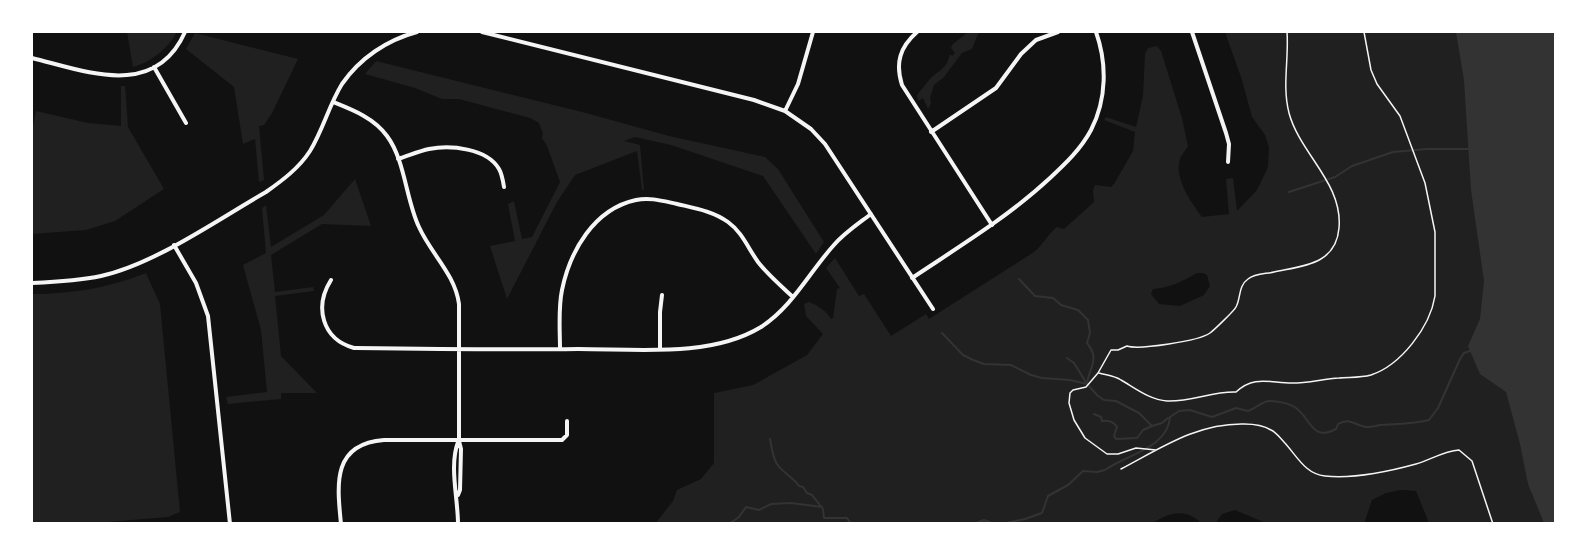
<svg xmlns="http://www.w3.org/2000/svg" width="1587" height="555" font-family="'Zilla Slab',serif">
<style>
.green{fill:#202020;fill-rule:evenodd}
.water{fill:#333}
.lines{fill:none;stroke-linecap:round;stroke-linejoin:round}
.stream{stroke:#333;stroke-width:2}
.path{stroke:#f5f5f5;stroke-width:1.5}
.minor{stroke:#f5f5f5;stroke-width:4}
</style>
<rect width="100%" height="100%" fill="#111"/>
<path class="green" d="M127,32H177C167,49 153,61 133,67Z
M968,32H983L978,34L972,49L962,53L944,77L934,85L930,98L931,104L928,109L923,98L918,101L917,95C921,90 925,85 929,80C939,69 946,71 950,54L952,56L955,53L951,48L953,44Z
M1225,32H1555V523H1429L1416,491L1401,490L1386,493L1372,500L1364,524L1266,523L1235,510L1222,514L1215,524L1201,523C1186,508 1168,512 1152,524H655L673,501L677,490L701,479L714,463V393L753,385L807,355L823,334L806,316L804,304L809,302C818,306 826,310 831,319L833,318L837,289L840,288L826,268L835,258L859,296L864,294L891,336L926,314L929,319L1034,252C1043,245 1047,235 1057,227L1064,229L1094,202L1093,190L1095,185L1111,187L1114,184L1133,151L1135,132L1104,120L1106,117L1136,127L1143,96L1145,54L1148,48L1157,46L1161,51L1182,118L1188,146C1186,150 1181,155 1180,159C1174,179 1191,202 1202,217L1229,214L1226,179L1233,178L1237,211L1257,190L1268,167L1269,147L1265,135L1252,117L1242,80ZM1197,273H1203L1207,275L1210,286L1204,295L1180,306L1159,304L1151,294L1153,289C1170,288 1183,281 1197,273Z
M195,33L298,59L272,113L264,125L259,126L264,180L259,182L255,139L243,144L234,87L186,49Z
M376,61L586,113L669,136L765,157L778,169L824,242L816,254L763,176L671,145L635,137L624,141L640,145L644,190H642L637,151L575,175L557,202L507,299L490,246L515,241L508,204L514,201L522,239L532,237L560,182L547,146L542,138L543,134L539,123L530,118L459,99H442L415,88L365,74Z
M121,86H125L128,127L164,189L115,221L86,230L32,234V132L36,111L88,123L121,126Z
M355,179L371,226L322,224L271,255L275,292L313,287L314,291L275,296L281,356L317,393H281V399L228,404L226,397L267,392L261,330L243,265L266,253L262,208L266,205L271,247L324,215Z
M146,273L160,304L180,512L168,517L96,523H32V294C72,294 108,288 146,273Z"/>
<path class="water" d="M1456,32H1555V523H1544L1528,484L1520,444L1506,392L1480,374L1468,346L1480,319L1484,281L1471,190L1464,80Z"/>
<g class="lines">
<path class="stream" d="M1289,192L1335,177L1352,166L1393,152L1427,149H1470
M1019,279L1035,296L1053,298L1061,305L1078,310L1088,320L1090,333L1087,343C1100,359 1090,366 1087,383
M942,333L963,355L973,360L984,364L1011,365L1031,375L1042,378L1070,380L1087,384L1098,396L1104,400L1116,401L1139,413L1152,426L1162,423L1168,418
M1067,358L1074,363L1087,384
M1094,414L1101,417L1102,421C1108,420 1114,422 1117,427L1114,436L1116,439L1137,438L1143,430L1152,426
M770,439C771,445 774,460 777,464C783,473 793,477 799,486L803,487L807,493L812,495L823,509L824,518H847L851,524
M729,524L739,517L746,507L759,510L771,504L791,503L822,507
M974,524L984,520L994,524
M1001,524L1025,519L1042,513L1048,496L1068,485L1083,471L1097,472L1105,470C1126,455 1168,448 1170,417L1179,411L1190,410L1212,417L1236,408L1248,411C1255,409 1261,402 1269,401C1277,401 1289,403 1296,408C1311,419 1312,442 1336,429L1338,424C1350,417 1354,425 1366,427C1371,427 1375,426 1380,425C1397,424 1413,424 1429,420L1438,408L1460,359L1464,353L1470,351"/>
<path class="path" d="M1099,373C1106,375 1115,376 1121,380C1135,388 1150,400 1167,401C1191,402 1213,391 1236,392C1254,375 1270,383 1292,383C1308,383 1323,379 1339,378C1349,377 1360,378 1371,375C1401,365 1430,327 1435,296V232L1425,183L1400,116L1377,84L1371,70L1364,32
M1156,450L1136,448L1118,454H1107L1085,438L1074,420L1069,403L1070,393L1073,390L1086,387L1098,373L1111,350H1118L1127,346C1139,350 1199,341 1210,333C1214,330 1234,311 1236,307C1241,298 1238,286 1248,279C1255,273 1266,274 1274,272C1302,266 1336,265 1339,228C1343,183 1300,154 1289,113C1282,86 1289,59 1287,32
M1121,469C1161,448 1197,423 1244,424C1253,424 1263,425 1271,430C1276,432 1280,438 1284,442C1297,456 1305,474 1325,476C1354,479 1387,472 1416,464C1430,460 1444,451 1459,450L1472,461L1493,524"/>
<path class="minor" d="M482,32L754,100L785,111L811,129L825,144L933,309
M917,32C900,47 895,63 902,85L992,225
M1192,32L1226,133L1229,144L1228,162
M32,58C85,71 155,100 185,32
M154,67L186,123
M333,102C353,110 374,118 387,136C405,160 406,200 419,227C431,254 455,274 459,304V441L461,449L460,490L458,495
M785,111L798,84L813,32
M931,132L996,88L1021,54L1036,40L1058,32
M398,159C408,156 419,151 429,149C450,145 487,148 499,169C502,174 503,181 504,187
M174,245L196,283L208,316L230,524
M912,278C960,246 1008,217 1050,178C1065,164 1081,149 1091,130C1107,99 1107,63 1096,32
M331,280C314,307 322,339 354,348C429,349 503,350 578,349C636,349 710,358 761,327C792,307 809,273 833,246C844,233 858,224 871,214
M32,283C55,282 78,281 101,276C155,264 217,220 266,192C283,180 299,168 310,151C323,130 329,105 342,84C360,58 387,40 417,32
M560,349C560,330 558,309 562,290C570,251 594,209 636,200C650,197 663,201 677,204C694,208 713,211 728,222C742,232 748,248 758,262C768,275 781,286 793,297
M660,349V312L662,295
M341,524C337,484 332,444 384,440H562L567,435V421
M458,524C458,498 449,466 458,442"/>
</g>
<rect width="1587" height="555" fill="none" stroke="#ffffff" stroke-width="66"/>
</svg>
